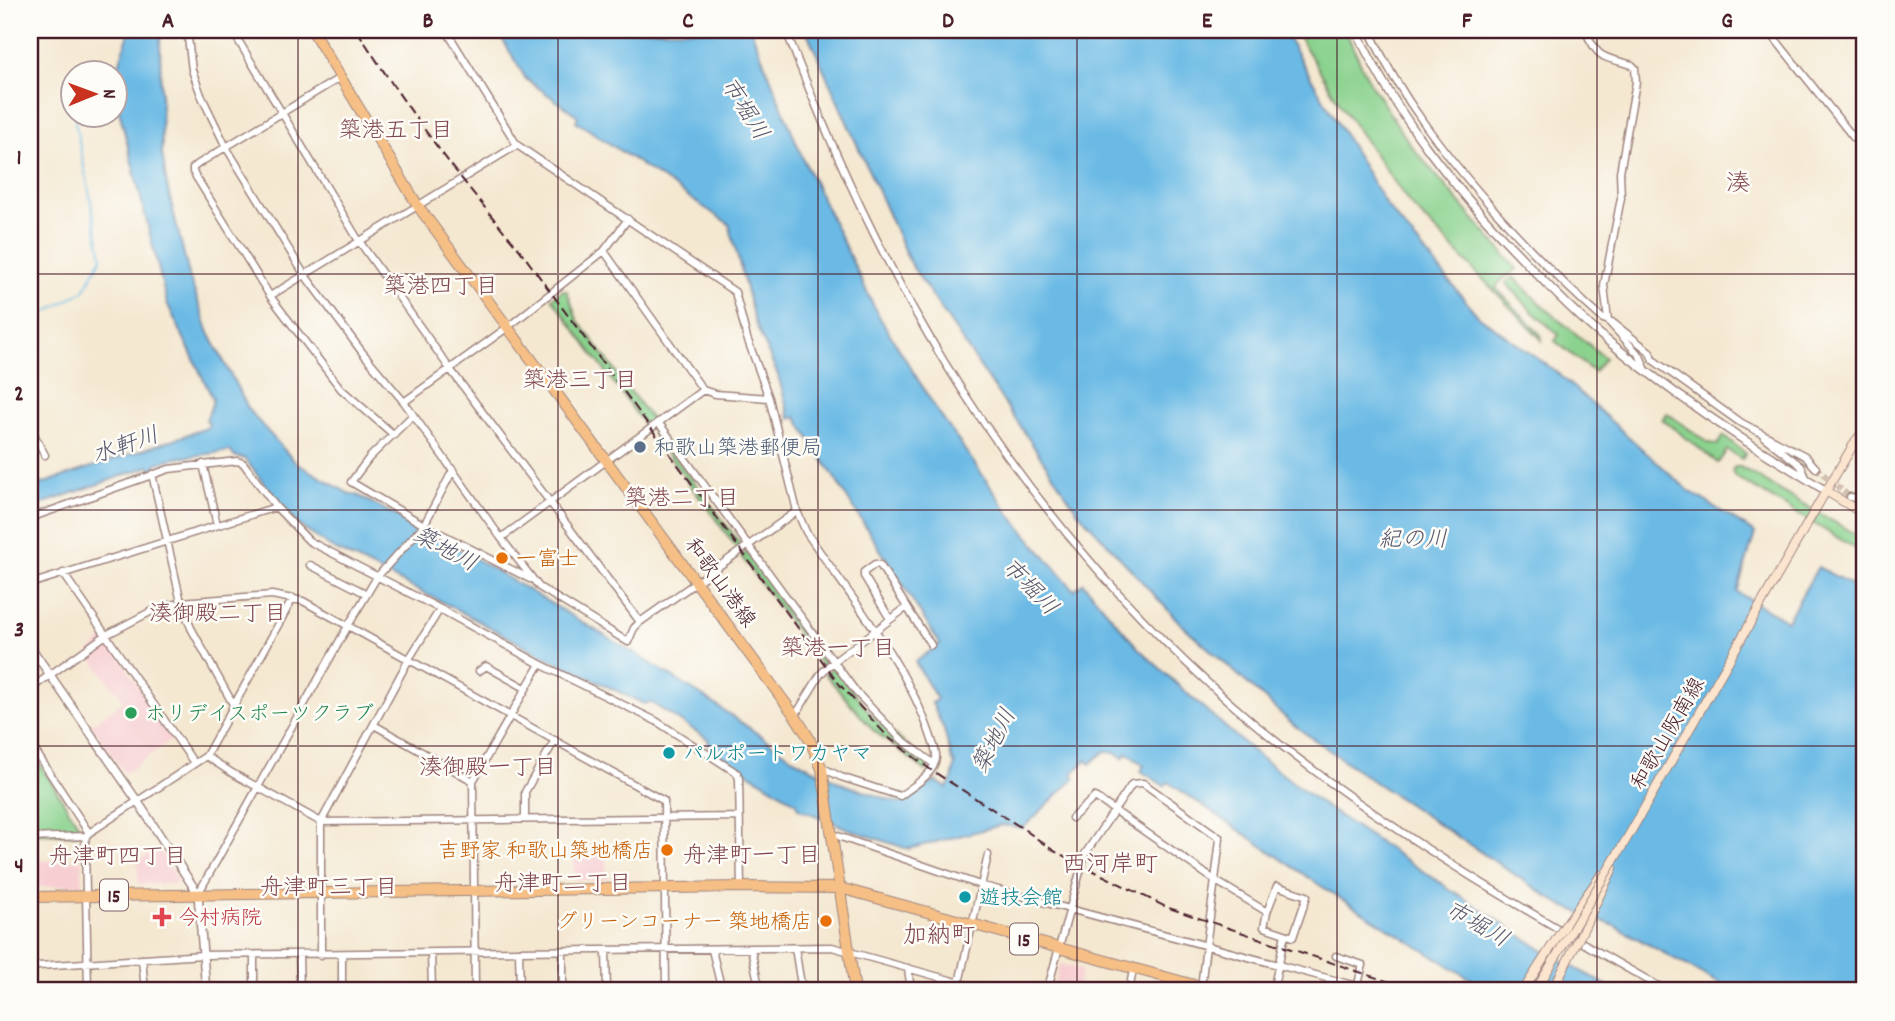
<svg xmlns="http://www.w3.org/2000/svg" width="1895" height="1021" font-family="Dekko,'Klee One',sans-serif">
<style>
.built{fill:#f7cfd3}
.green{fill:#8ad28e;stroke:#6a785c;stroke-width:2}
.water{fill:#6abae5;stroke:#5a6c88;stroke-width:2}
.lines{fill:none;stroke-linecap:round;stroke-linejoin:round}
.stream{stroke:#6abae5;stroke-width:2}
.minor-tunnel{stroke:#d2c0b0;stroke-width:6;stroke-dasharray:6 3;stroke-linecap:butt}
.minor-casing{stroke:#9f847e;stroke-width:9}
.tertiary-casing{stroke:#9f847e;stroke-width:10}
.secondary-casing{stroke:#9f847e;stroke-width:10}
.primary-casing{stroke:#9f847e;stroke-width:12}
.minor{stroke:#fff;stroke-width:6}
.tertiary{stroke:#fff;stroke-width:7}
.secondary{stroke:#fbe5cf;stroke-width:8}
.primary{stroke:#f5bf86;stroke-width:10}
.rail{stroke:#4a1f2b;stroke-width:2;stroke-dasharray:10 5;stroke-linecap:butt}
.secondary-bridge-casing{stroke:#9f847e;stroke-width:10;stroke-linecap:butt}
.secondary-bridge{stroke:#fbe5cf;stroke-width:8}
.grid{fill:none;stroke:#4a1f2b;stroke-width:2;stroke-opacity:0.55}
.service-dot{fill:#5c6f8a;stroke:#fdfcf7;stroke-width:2.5}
.food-dot{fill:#e8710a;stroke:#fdfcf7;stroke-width:2.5}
.leisure-dot{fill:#2e9e5b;stroke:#fdfcf7;stroke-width:2.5}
.culture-dot{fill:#0f9aa8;stroke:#fdfcf7;stroke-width:2.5}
.health-dot{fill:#e0444e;stroke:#fdfcf7;stroke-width:2.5}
.labels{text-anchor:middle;stroke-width:5;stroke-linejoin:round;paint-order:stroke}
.shield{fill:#fdfcf7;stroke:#806168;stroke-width:2}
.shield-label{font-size:19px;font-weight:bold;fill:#4a1f2b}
.service-label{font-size:21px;fill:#4e5e75;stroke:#fdfcf7;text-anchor:start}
.food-label{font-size:21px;fill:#c56008;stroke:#fdfcf7;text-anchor:end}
.street-label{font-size:21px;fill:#4a1f2b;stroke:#fdfcf7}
.leisure-label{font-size:21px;fill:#27864d;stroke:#fdfcf7;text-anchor:start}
.culture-label{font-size:21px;fill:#0d838f;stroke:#fdfcf7;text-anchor:start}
.health-label{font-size:21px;fill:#be3a42;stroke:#fdfcf7;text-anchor:start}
.water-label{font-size:23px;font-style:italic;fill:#55556c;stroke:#fdfcf7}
.neighbourhood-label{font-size:23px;fill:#81474e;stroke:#fdfcf7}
.quarter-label{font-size:24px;fill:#81474e;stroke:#fdfcf7}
.neatline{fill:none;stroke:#4a1f2b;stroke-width:2.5}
.grid-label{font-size:23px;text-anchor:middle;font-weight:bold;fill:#4a1f2b}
</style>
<rect width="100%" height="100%" fill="#fdfcf7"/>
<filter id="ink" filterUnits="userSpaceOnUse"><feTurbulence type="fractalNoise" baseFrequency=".0143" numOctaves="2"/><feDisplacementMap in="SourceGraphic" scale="14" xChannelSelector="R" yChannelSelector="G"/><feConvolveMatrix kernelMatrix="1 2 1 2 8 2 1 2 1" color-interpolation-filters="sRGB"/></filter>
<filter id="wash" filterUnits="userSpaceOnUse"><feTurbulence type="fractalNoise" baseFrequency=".00686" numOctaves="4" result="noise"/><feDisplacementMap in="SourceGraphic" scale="28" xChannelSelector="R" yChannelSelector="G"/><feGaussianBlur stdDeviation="1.57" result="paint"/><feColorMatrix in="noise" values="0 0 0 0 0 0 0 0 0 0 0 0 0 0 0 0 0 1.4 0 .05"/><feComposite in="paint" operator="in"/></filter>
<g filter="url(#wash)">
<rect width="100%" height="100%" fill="#f4e8d1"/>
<path class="built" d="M106,635L172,739L125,774L90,725L124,701L88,654Z
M159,848L178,879L176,884H138V861Z
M606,851L607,879L574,880V852Z
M82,860V885L36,887V861Z
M1060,964L1082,970L1077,989L1054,985Z"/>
<path class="green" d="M1295,30H1345L1370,83L1411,146L1517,269L1502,280L1496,288L1541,335L1542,340L1410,204L1341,106Z
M1514,277L1540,304L1605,358L1594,372L1555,341L1559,335L1533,312L1506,283Z
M563,290L567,291L577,319L653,422L646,427L552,298Z
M1667,413L1707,442L1717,445L1724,436L1746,454L1742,459L1727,450L1718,463L1662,419Z
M656,430L741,545L737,548L652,433Z
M1735,467H1740L1865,540V554L1734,476L1732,470Z
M746,552L827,661L822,666L741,556Z
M833,666L876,720L930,764L926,771L873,730L825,674Z
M36,758L84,834L30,833V762Z"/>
<path class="water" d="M130,30H164L160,41L162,154L167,186L190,279L209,333L250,412L296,463L348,493L359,496L461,550L639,656L704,697L799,762L843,784L899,803L936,781L947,788L952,780L955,764L952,760L944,730L932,703L937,699L915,662L940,644L796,417L790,419L778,375L755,323L729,224L576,121L578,116L526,79L497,30H751L803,159L877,313L936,409L1014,520L1074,590L1083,583L1138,648L1190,696L1256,754L1324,806L1544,951L1617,991H1490L1330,892L1168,782L1164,786L1141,771L1144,766L1127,753L1123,758L1115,752L1105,751L1090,764L1086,760L1072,774L1075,778L1023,828L1002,825L908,849L851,830L798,808L797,803L709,748L708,739L650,702L644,704L542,655L448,605L330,547L294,522L245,459L234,456L230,451L170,459L156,464V469L152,470L150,466L30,508V488L207,428L209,424L206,420C208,415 213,403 213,399L167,303L118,106L116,74L111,73L110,70L118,68Z
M806,30H1283L1386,205L1478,316L1554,370L1688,490L1755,533L1737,592L1787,621L1818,567L1865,592V991H1733L1615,926L1561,905L1376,783L1295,726L1180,623L1078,512L910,263Z"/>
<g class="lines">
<path class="stream" d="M30,321L84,291L102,257L75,121L78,116"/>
</g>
</g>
<g filter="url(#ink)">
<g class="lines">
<path class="minor-tunnel" d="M1816,468L1850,497"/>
<g class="minor-casing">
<path id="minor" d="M187,30L192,70L201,95L226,147L304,274L362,352L404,402L501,538
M232,30L359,241L450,369L640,622L797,511
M446,30L517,145L735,292L747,338L769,398L797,511L806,532C849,595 907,664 931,737C933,744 937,751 936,758C934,775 913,786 900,796L841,777L821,767
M786,30C829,144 881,259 945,363C1033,506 1150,642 1282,746C1402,840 1534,916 1667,991
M1369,30C1401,99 1447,157 1497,213C1531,251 1565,286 1603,319L1612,322L1649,351L1653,360L1738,421L1805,456L1816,468
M1585,30C1599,60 1601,56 1632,65L1635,68L1636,82L1620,172L1621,198L1604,285L1608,321L1640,356L1645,368
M1768,30L1865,152
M1856,30L1865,36
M341,77L198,164L193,168V172L270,296L341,389L394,435
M604,251L703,390L715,394L769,398
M270,296L517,145
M404,402L508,327L604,251L628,219
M413,415L369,458L351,482L424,525L530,579
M658,422L856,692L901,739L934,764
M30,427L45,455
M1764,437L1801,466L1806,478
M203,464L217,525
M152,474L181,602L191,628L234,706
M1850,497L1865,500
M1851,507L1861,505L1865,507
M30,518L169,469L237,461L243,463L276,507L309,541L440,609
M310,565L367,594
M63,573L194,763
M30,584L276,507
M890,619L864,576V572L875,564L880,565L931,645
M640,622L634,628L628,642L539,587L501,538L703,390
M540,664L656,721L737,773L739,779L741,887
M479,671L486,666L525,688
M30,689L106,635L152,611L181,602L272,595L303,601L664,801L666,991
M795,716L820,675L827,667L907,607
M374,725L473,781L475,991
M30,743L89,833L206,756L293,598
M206,756L232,773L321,822L739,817
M525,818V792L555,740
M1072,818L1095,797L1216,881L1267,912L1264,927L1285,934
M832,834L980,885L1375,991
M30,838L86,836
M198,894L348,626L377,577L424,525L453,470
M1267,912L1277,886L1307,896L1293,937L1285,934L1273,991
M795,948L802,991
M751,949L760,991
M712,950L722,991
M519,951L520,991
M563,951V991
M606,951L607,991
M431,953L432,991
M254,955V991
M299,955L300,991
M321,955V822L409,659L440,609L540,664L473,781
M342,955V991
M1336,956L1363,965L1356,991
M142,959L145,991
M30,965L39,966L203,955L832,947L989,991
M908,968L911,991
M88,991L85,844L86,836L89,833
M960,991L959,983L988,855
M1047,991L1085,854L1132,784L1143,783L1220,838C1215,888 1206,938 1201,989
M1129,991L1133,970"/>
</g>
<g class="tertiary-casing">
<path id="tertiary" d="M1356,30C1396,116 1454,188 1520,256C1548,286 1576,315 1608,341C1650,375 1695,408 1741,438C1769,456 1798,473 1826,491
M30,646L138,802L198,894L206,991"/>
</g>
<g class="secondary-casing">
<path id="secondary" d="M1826,491L1865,515
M1819,503L1855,442L1865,429
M1564,927L1601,875
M1580,936L1613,868"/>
</g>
<g class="primary-casing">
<path id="primary" d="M312,30L418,206L795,716L809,738L822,769L855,991
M30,897L741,887L840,888L1216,991"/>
</g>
<use href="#minor" class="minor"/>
<use href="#tertiary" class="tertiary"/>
<use href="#secondary" class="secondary"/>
<use href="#primary" class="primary"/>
<path class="rail" d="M357,30C405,107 460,179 519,249L840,685L889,738L931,770L1025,830L1054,851L1166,907L1416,991"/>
<g class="secondary-bridge-casing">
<path id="secondary-bridge" d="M1536,990L1626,840L1819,503
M1523,991L1564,927
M1552,991L1580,936"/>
</g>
<use href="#secondary-bridge" class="secondary-bridge"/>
</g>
</g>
<path class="grid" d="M298,30V991M558,30V991M818,30V991M1077,30V991M1337,30V991M1597,30V991M30,274H1865M30,510H1865M30,746H1865"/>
<circle class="service-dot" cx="640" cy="447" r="7"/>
<g class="food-dot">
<circle cx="502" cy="558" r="7"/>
<circle cx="667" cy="850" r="7"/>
<circle cx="826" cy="921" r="7"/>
</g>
<circle class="leisure-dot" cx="131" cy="713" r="7"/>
<g class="culture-dot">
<circle cx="669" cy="753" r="7"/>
<circle cx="965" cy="897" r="7"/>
</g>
<path class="health-dot" d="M158.5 906.5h7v7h7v7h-7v7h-7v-7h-7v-7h7z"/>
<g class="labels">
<g class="shield">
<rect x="100" y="879.5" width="28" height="31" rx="5"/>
<rect x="1010" y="923.5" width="28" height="31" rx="5"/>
</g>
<g class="shield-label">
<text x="114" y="902">15</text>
<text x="1024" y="946">15</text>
</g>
<g class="service-label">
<text x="654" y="454">和歌山築港郵便局</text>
</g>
<g class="food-label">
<text x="516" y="565" text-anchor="start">一富士</text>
<text x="653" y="857">吉野家 和歌山築地橋店</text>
<text x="812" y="928">グリーンコーナー 築地橋店</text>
</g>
<g class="street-label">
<text transform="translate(721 582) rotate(54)" y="7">和歌山港線</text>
<text transform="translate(1667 733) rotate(-60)" y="7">和歌山阪南線</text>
</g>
<g class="leisure-label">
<text x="145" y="720">ホリデイスポーツクラブ</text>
</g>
<g class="culture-label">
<text x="683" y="760">パルポートワカヤマ</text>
<text x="979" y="904">遊技会館</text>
</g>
<g class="health-label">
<text x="178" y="924">今村病院</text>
</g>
<g class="water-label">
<text transform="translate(746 108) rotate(58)" y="8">市堀川</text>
<text transform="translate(125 444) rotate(-19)" y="8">水軒川</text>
<text x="1413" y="546">紀の川</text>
<text transform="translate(446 548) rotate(28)" y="8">築地川</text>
<text transform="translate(1031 586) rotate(46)" y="8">市堀川</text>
<text transform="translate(993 740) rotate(-63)" y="8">築地川</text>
<text transform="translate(1478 923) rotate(30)" y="8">市堀川</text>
</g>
<g class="neighbourhood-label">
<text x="396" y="137">築港五丁目</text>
<text x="441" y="293">築港四丁目</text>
<text x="580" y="387">築港三丁目</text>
<text x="682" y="505">築港二丁目</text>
<text x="218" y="620">湊御殿二丁目</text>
<text x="838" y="655">築港一丁目</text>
<text x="488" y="774">湊御殿一丁目</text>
<text x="752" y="862">舟津町一丁目</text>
<text x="118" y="863">舟津町四丁目</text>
<text x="563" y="890">舟津町二丁目</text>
<text x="329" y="894">舟津町三丁目</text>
</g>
<g class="quarter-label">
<text x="1738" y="190">湊</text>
<text x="1110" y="871">西河岸町</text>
<text x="939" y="942">加納町</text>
</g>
</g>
<rect width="1895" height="1021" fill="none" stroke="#fdfcf7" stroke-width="77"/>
<g transform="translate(94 94) rotate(89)"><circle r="33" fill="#fdfcf7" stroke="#b5a4a5" stroke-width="2"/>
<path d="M0-5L12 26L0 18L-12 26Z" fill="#c8321e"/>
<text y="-10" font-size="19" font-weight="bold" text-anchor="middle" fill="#4a1f2b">N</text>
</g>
<rect x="38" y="38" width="1818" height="944" class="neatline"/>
<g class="grid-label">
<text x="168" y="27">A</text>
<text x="428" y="27">B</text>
<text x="688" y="27">C</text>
<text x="948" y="27">D</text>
<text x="1207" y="27">E</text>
<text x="1467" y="27">F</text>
<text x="1727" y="27">G</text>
<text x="19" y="164">1</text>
<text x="19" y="400">2</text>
<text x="19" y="636">3</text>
<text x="19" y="872">4</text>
</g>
</svg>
